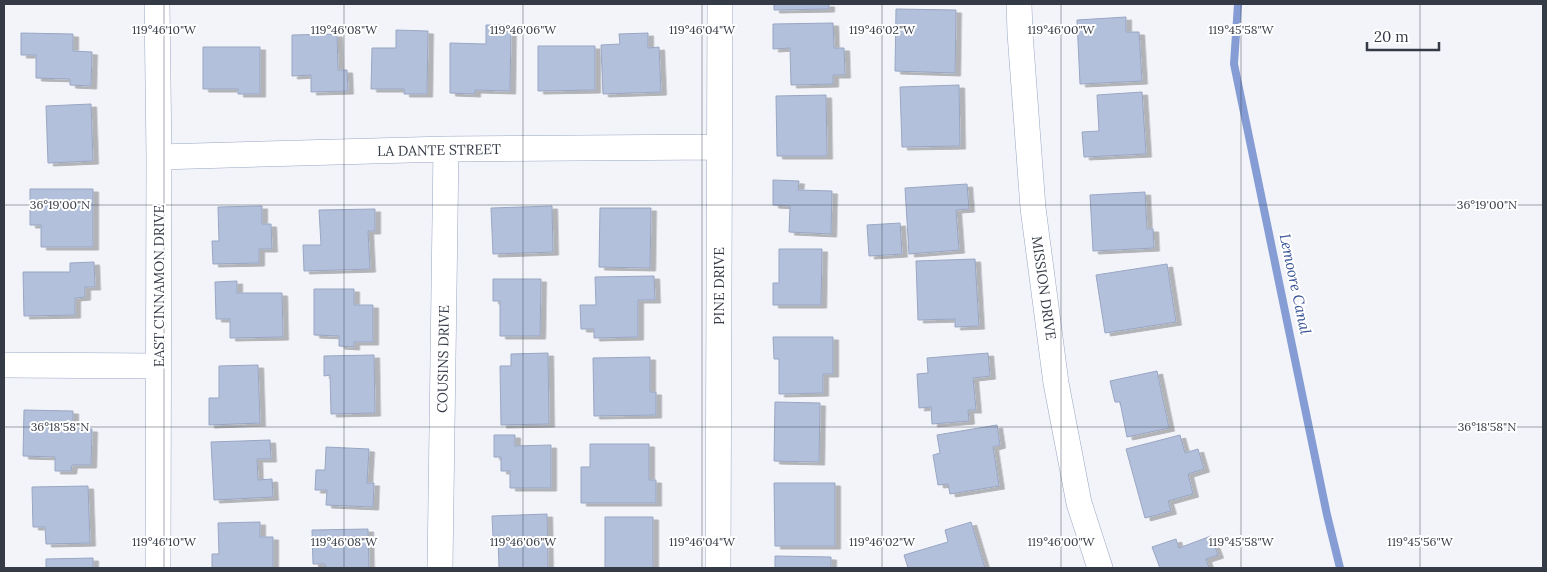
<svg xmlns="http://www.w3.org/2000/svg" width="1547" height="572" font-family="Lora,serif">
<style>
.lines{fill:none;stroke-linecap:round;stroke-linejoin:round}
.stream{stroke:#859dd4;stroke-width:8}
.building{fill:#b3c0dc;stroke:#99a6c2;filter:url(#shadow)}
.minor-casing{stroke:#9aa6c2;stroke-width:26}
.minor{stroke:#fff;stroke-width:25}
.ticks{fill:none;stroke:#353b46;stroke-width:1;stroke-opacity:0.45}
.labels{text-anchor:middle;stroke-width:4;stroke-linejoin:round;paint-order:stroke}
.street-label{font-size:14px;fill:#353b46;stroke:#fff}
.water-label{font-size:15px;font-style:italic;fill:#375195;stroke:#fff}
.ticks-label{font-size:12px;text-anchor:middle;fill:#353b46;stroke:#fff;stroke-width:4;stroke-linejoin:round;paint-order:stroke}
</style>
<defs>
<filter id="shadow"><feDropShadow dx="5.5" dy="3" stdDeviation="0" flood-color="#0004"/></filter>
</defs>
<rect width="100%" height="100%" fill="#f2f4fa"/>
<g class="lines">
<path class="stream" d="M1238,4L1234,64L1327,515L1340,568"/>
</g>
<path class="building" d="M774,4H829V9L774,10Z
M896,9L956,10L955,73L895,71Z
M1126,17V32H1139L1142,81L1080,84L1077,20Z
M833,23L834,48H844L845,75H833V84L791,85L790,48L773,49V24Z
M486,25H511L510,91L475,90V94L450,93V43L486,44Z
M396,30L428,31L427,94H404V89H371L372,48H396Z
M21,33L73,34V51L92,52L91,86L70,85V79L36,78V55H21Z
M648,33V48L659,47L661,92L603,94L601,45L620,44L619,34Z
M337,34L338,70H347L348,91L311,92V75L292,76V35Z
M538,46H595V90L538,91Z
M203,47H260V94H238V89H203Z
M959,85L960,146L902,147L900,87Z
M1142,92L1146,154L1084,157L1082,132L1099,131L1097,95Z
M826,95L827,156H777L776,96Z
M91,104L93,161L48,163L46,106Z
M773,180L799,181L798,190L832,191L831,234L789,232L790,206L773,205Z
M967,184L969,209L956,210L959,250L909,254L905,188Z
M30,189H93V247H41V225H30Z
M1145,192L1147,229H1153L1154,248L1093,251L1090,195Z
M262,206V224H271L272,249H259V263L213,264L212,241H219L218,207Z
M552,206L553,252L493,254L491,208Z
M600,208H651L650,268L599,267Z
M375,209V231H368L370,269L304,271L303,245H321L319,210Z
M900,223L902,254L869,256L867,225Z
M779,249H822L821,305H773V283H779Z
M975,259L979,326L955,327V319L918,320L916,261Z
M94,262L95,287H85V297L75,298V315L24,316L23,272H70V263Z
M1167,264L1176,322L1105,333L1096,275Z
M654,276L655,300H638V337L594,338V329H581L580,305H596L595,277Z
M493,279H541L540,336H500V301H493Z
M237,281V293H282L283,337L230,338V319H216L215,282Z
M314,289H354V305H373V342H354V347L339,346V336L314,335Z
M773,337H833V374H823V393L779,394V359H774Z
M548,353L549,424L501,425L500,366H511V354Z
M988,353L990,376L973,378L976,410H968L969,421L932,424L931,407L919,408L917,374L928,373L927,358Z
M374,355L375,413L331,414L330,375L324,376V356Z
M650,357V392H656V415L594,416L593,358Z
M258,365L260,423L209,425V398H219V366Z
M1157,371L1169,428L1127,437L1120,402H1115L1110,381Z
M775,402L820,403L819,462L774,461Z
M24,410L73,411V429H92L91,465H72L71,471H55V457L23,456Z
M997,425L1000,445L993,447L999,486L950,494L948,484L938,485L933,455L940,453L937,435Z
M494,435H515V446L551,445V488H510V471H501V457H494Z
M1180,435L1185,453L1198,449L1204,469L1188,474L1193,494L1168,501L1171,511L1145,518L1126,449Z
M270,440L271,459H257L258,480L272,479L273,497L214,500L211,442Z
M590,444H649V480H656V503H581V467H590Z
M326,447L369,449L367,483H374L373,507L326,505L327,490H315L316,470H325Z
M774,483H835V546H775Z
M88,486L90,543L46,544L45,527H33L32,487Z
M547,514L548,568H499L498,536L493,537L492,516Z
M605,517H653V568H605Z
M260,522V537H273V568H212V554H219L218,523Z
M971,522L985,568H908L904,555L948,542L945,530Z
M368,529L369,568H326L325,564H313L312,530Z
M1211,536L1218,555L1206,559L1209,568H1160L1152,547L1176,539L1179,548Z
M775,556L831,557V568H775Z
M93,558V568H46V559Z"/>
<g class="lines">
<g class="minor-casing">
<path id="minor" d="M157,4L159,157L158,568
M1019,4L1020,33L1033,208L1056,383L1079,503L1100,568
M159,157L446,149L719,147
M4,365L158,366
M440,568L446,149
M718,568L720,4"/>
</g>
<use href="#minor" class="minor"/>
</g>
<path class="ticks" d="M164,4V568M344,4V568M523,4V568M702,4V568M882,4V568M1061,4V568M1241,4V568M1420,4V568M4,205H1543M4,427H1543"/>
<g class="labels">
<g class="street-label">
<text transform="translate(439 150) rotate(-1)" y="5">LA DANTE STREET</text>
<text transform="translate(159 286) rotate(-90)" y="5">EAST CINNAMON DRIVE</text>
<text transform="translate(719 286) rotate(-90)" y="5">PINE DRIVE</text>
<text transform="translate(1044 288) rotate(82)" y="5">MISSION DRIVE</text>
<text transform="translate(443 359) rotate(-89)" y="5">COUSINS DRIVE</text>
</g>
<g class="water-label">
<text transform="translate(1295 284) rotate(78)" y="5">Lemoore Canal</text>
</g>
</g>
<g class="ticks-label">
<text x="164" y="34">119°46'10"W</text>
<text x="344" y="34">119°46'08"W</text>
<text x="523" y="34">119°46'06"W</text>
<text x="702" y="34">119°46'04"W</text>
<text x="882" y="34">119°46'02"W</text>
<text x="1061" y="34">119°46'00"W</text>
<text x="1241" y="34">119°45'58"W</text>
<text x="60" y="209">36°19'00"N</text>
<text x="1487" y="209">36°19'00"N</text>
<text x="60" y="431">36°18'58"N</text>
<text x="1487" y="431">36°18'58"N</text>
<text x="164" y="546">119°46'10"W</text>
<text x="344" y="546">119°46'08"W</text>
<text x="523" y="546">119°46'06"W</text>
<text x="702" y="546">119°46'04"W</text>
<text x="882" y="546">119°46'02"W</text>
<text x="1061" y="546">119°46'00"W</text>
<text x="1241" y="546">119°45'58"W</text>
<text x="1420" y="546">119°45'56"W</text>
</g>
<rect width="1547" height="572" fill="none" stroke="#353b46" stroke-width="10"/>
<path d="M1367 42v8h72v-8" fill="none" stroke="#353b46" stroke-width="2.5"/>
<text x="1374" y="42" font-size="15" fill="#353b46" stroke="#ffffff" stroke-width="4" paint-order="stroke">20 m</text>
</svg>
